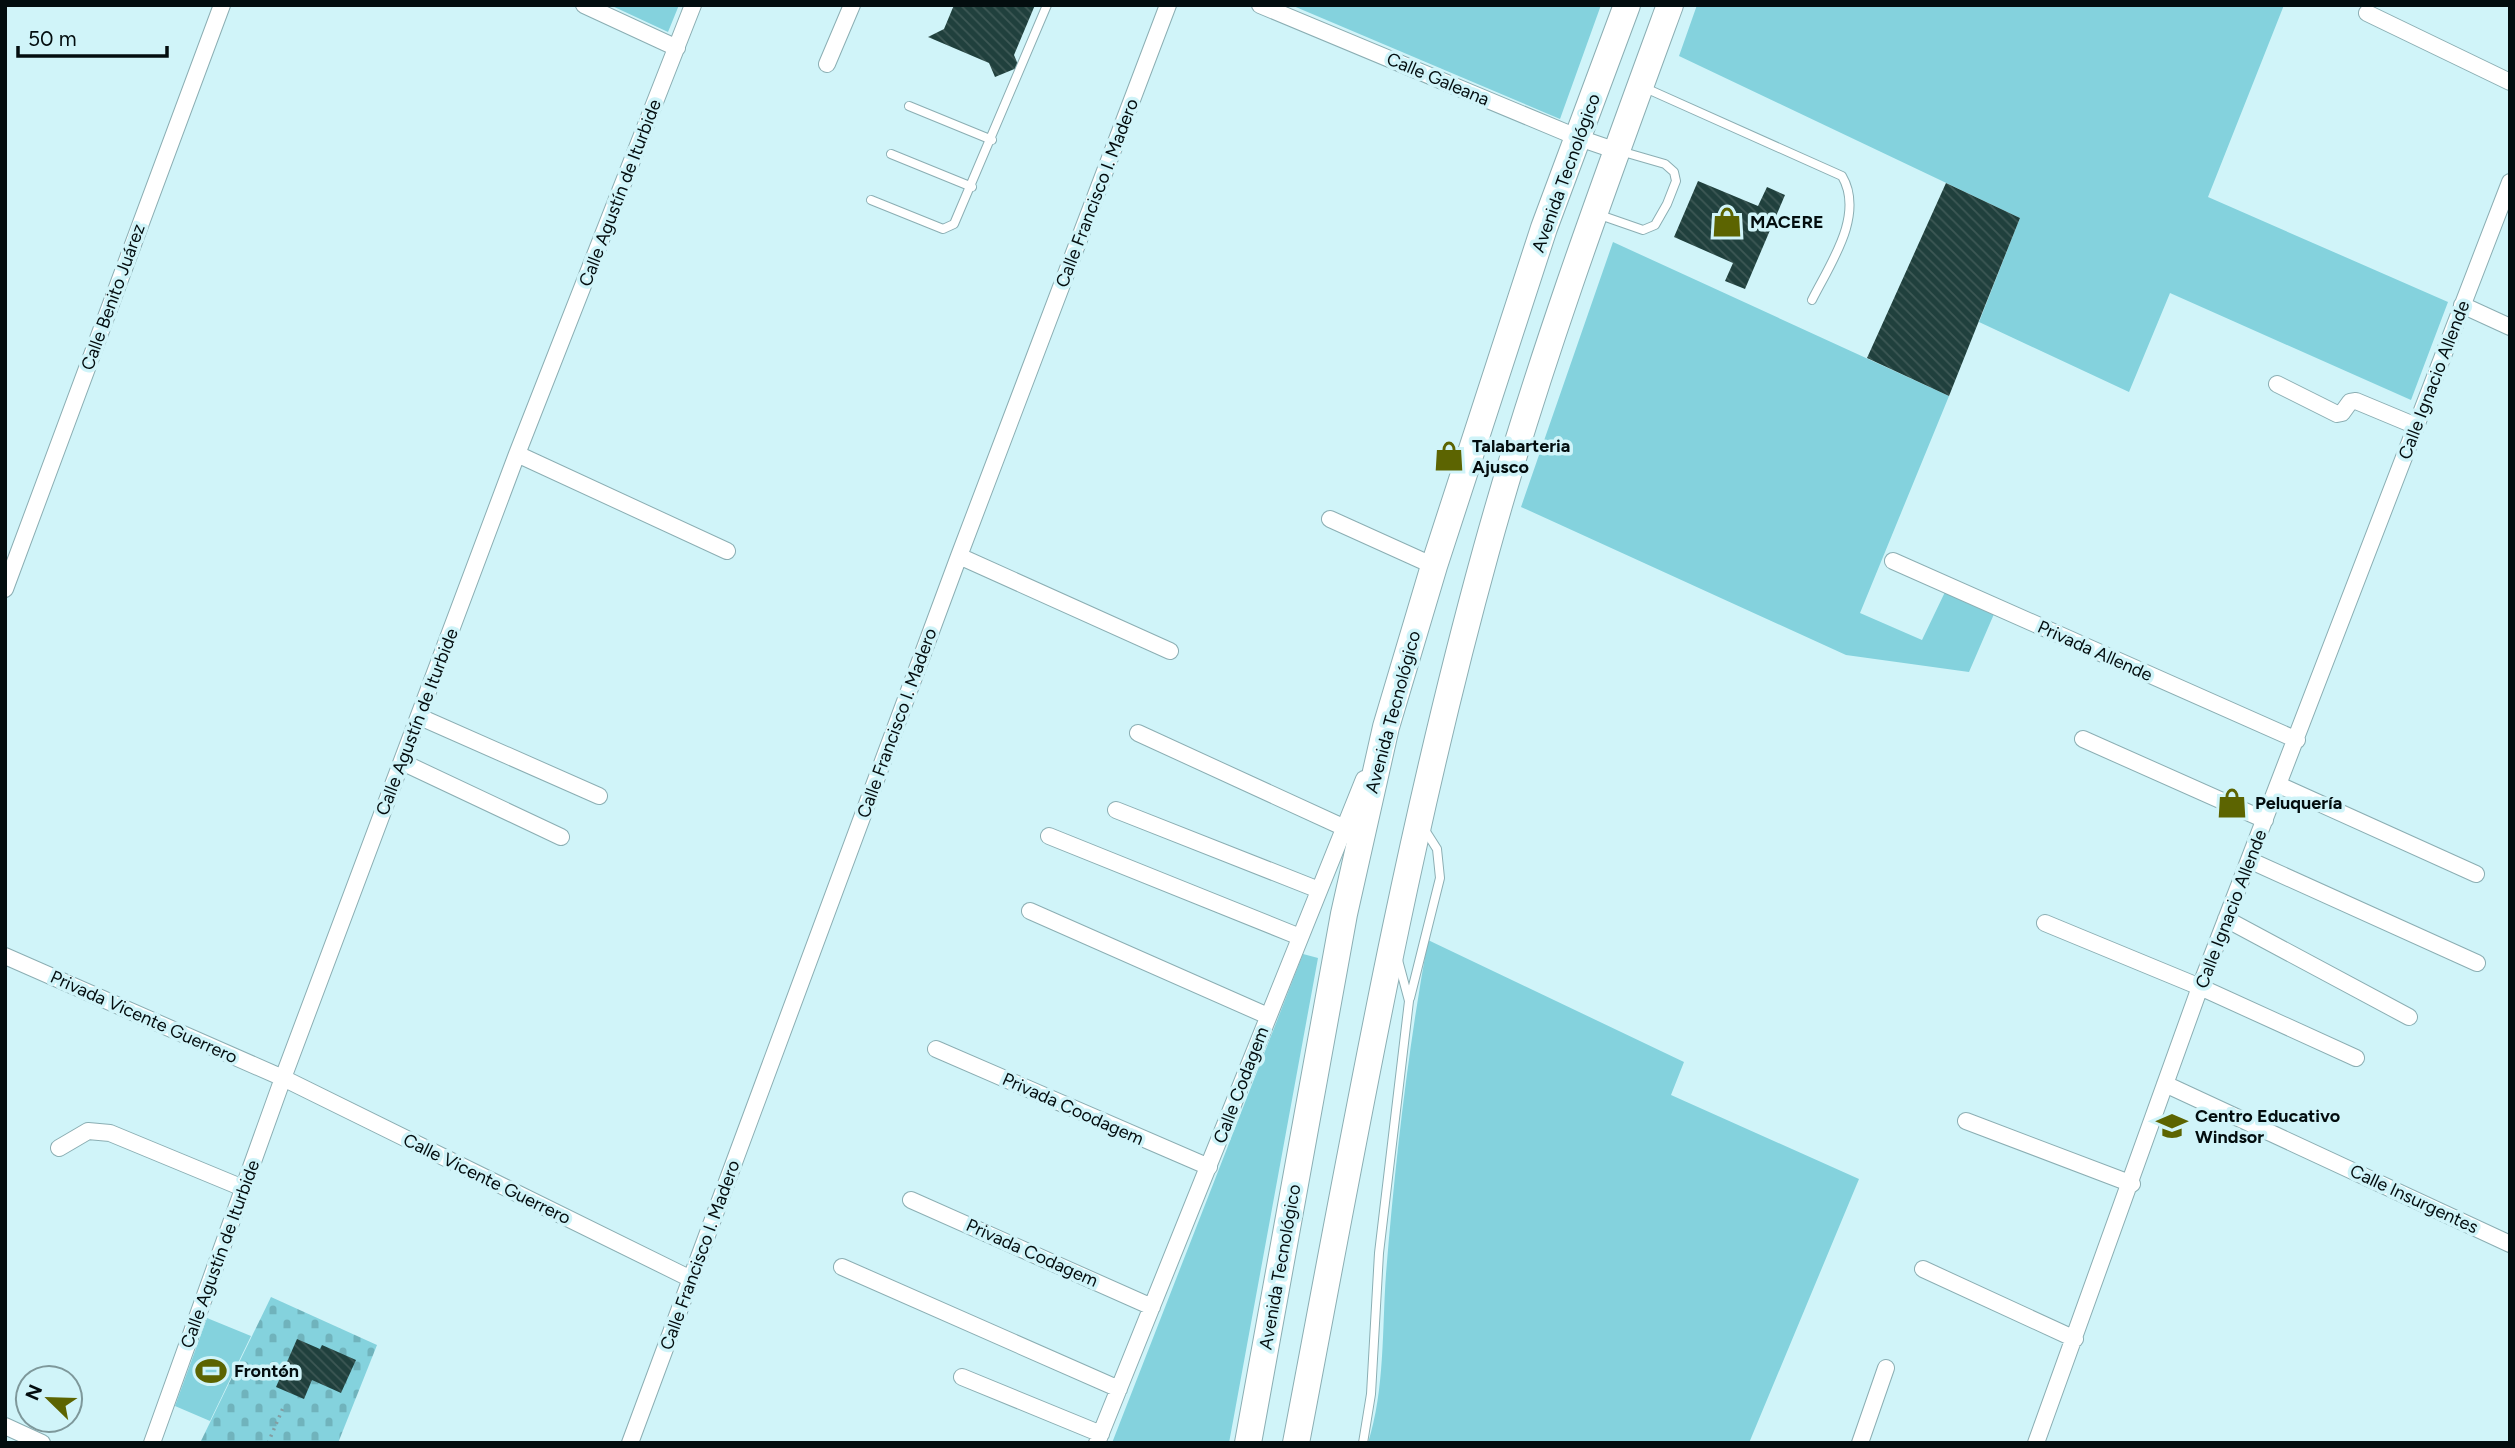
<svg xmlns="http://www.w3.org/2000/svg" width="2515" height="1448" font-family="Figtree,sans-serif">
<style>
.grass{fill:#84d2dd}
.cemetery{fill:url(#cemetery-stones)}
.building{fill:url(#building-back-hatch)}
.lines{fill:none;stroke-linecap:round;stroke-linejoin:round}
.service-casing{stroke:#8baeb3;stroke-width:10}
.minor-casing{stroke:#8baeb3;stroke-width:18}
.primary-casing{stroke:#8baeb3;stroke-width:28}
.path{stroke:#849ea2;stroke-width:3.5;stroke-dasharray:2 5;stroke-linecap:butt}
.service{stroke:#fff;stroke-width:8}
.minor{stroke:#fff;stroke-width:16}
.primary{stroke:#fff;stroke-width:26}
.labels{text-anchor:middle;stroke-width:7;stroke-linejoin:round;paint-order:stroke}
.street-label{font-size:18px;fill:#030d0f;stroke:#d0f4f9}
.poi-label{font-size:18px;font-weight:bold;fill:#030d0f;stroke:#d0f4f9;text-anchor:start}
</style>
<defs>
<pattern id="cemetery-stones" width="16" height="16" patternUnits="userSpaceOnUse" patternTransform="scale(1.75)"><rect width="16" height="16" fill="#84d2dd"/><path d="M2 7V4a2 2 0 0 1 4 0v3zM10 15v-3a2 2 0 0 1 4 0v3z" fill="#70b3bc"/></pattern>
<pattern id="building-back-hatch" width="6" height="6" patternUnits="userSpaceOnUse" patternTransform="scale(1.75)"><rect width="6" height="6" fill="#20403d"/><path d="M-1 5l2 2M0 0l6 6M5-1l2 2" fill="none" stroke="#3d5855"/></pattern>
</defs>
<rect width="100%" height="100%" fill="#d0f4f9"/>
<path class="grass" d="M610,5H679L668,32Z
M1291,5H1601L1560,119Z
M1697,5H2284L2208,197L2448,302L2411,400L2170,293L2129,392L1979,322L2020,218L1679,56Z
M1613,242L1949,396L1860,613L1922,640L1945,592L1994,614L1969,672L1846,655L1521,507Z
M1428,940L1684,1062L1671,1095L1859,1179L1749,1443H1368C1385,1389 1382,1330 1386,1274C1395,1163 1408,1049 1428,940Z
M1303,954L1318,958L1229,1443H1112Z
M207,1318L251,1336L210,1421L175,1406Z"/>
<path class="cemetery" d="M271,1297L377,1345L338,1443H200Z"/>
<path class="building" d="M954,5H1035L1014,55L1019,67L995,77L989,63L928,37L944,29Z
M1698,181L1758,206L1767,187L1785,195L1745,289L1725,281L1733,263L1674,237Z
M1946,183L2020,218L1949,396L1867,358Z
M297,1339L320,1349L322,1345L356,1360L341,1393L312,1380L304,1399L276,1387Z"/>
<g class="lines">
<g class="service-casing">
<path id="service" d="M1643,87L1842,176C1865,215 1830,264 1812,300
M909,106L992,140
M891,154L972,187
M871,200L943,229L954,224L1047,5
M1597,214L1643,230L1655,225L1667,204L1676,181L1674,172L1665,164L1620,151
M1410,998L1440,878L1437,849L1423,827
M1363,1443L1371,1394L1379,1253L1409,1001L1398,960"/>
</g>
<g class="minor-casing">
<path id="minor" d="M584,5L677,48
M1260,5L1579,138L1617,151
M2367,13L2510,82
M827,64L852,5
M2462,305L2510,327
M2277,384L2337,414L2342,413L2350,402L2356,401L2416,426
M517,454L727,551
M1330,519L1434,566
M959,556L1170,651
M1893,561L2297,740
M5,589L222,5
M420,717L599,796
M1138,733L1345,828
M2083,739L2265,820
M402,762L561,837
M2279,785L2476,874
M1116,810L1319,890
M1049,836L1300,937
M2249,860L2477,963
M1030,911L1268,1016
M2226,919L2409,1017
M2045,923L2200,987L2356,1058
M5,956L283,1078L691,1279
M936,1049L1209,1167
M2165,1084L2510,1244
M1966,1121L2132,1184
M59,1148L88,1131L110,1133L243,1188
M911,1200L1152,1307
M842,1267L1119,1389
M1923,1269L2075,1339
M962,1377L1101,1434
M5,1426L42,1443
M152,1443L283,1078L517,454L693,5
M630,1443L959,556L1168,5
M1097,1443L1364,779
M1860,1443L1886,1368
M2036,1443L2200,987L2510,182"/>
</g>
<g class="primary-casing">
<path id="primary" d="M1248,1443L1344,914L1386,727L1434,566L1544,228L1627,5
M1296,1443C1353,1144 1405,844 1486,551C1537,366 1604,185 1670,5"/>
</g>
<path class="path" d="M268,1443L283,1408"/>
<use href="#service" class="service"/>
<use href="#minor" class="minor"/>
<use href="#primary" class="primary"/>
</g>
<defs>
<g id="shop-bare" transform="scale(2.415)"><path d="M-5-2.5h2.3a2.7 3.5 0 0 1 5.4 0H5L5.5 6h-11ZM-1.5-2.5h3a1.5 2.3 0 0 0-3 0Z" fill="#5c6401" stroke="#d0f4f9" stroke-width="2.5" paint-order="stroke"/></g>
<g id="school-bare" transform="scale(2.415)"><path d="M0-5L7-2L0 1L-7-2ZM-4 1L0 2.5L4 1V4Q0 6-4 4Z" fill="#5c6401" stroke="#d0f4f9" stroke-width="2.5" paint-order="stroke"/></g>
<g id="stadium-bare" transform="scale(2.415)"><path d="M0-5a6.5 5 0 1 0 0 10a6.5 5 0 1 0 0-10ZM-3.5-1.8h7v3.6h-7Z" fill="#5c6401" stroke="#d0f4f9" stroke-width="2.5" paint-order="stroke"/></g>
</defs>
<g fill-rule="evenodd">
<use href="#shop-bare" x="1727" y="222"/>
<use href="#shop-bare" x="1449" y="456"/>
<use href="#shop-bare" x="2232" y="803"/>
<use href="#school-bare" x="2172" y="1126"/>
<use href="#stadium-bare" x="211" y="1371"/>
</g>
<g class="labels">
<g class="street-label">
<text transform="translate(1438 79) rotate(23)" y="6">Calle Galeana</text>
<text transform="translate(1566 173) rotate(-70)" y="6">Avenida Tecnológico</text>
<text transform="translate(620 193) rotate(-69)" y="6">Calle Agustín de Iturbide</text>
<text transform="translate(1097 193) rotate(-69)" y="6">Calle Francisco I. Madero</text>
<text transform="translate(113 297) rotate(-70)" y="6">Calle Benito Juárez</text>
<text transform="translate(2434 380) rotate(-69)" y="6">Calle Ignacio Allende</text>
<text transform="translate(2095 651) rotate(24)" y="6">Privada Allende</text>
<text transform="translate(1393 712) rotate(-75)" y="6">Avenida Tecnológico</text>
<text transform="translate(417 722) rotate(-69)" y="6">Calle Agustín de Iturbide</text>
<text transform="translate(897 723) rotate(-70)" y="6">Calle Francisco I. Madero</text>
<text transform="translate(2231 909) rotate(-69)" y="6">Calle Ignacio Allende</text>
<text transform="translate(144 1017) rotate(24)" y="6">Privada Vicente Guerrero</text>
<text transform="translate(1241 1085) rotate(-69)" y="6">Calle Codagem</text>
<text transform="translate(1073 1109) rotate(24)" y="6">Privada Coodagem</text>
<text transform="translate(487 1179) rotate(26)" y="6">Calle Vicente Guerrero</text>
<text transform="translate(2414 1199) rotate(25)" y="6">Calle Insurgentes</text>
<text transform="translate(1032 1253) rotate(24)" y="6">Privada Codagem</text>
<text transform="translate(220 1254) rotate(-70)" y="6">Calle Agustín de Iturbide</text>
<text transform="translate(700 1255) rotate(-70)" y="6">Calle Francisco I. Madero</text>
<text transform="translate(1280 1267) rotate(-80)" y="6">Avenida Tecnológico</text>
</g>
<g class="poi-label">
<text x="1750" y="228">MACERE</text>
<text x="1472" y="452">Talabarteria<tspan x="1472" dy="21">Ajusco</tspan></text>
<text x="2255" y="809">Peluquería</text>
<text x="2195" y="1122">Centro Educativo<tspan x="2195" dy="21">Windsor</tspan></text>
<text x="234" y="1377">Frontón</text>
</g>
</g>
<rect width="2515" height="1448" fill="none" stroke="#030d0f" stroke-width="14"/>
<g transform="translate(49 1399) rotate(293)"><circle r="33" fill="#d0f4f9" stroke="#7e989b" stroke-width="2"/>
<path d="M0-5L12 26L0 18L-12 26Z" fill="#5c6401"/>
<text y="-10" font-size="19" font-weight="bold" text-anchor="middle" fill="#030d0f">N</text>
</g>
<path d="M18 46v10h149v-10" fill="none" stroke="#030d0f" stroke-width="3.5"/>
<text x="28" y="46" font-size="21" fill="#030d0f" stroke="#d0f4f9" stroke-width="5" paint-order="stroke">50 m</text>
</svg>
